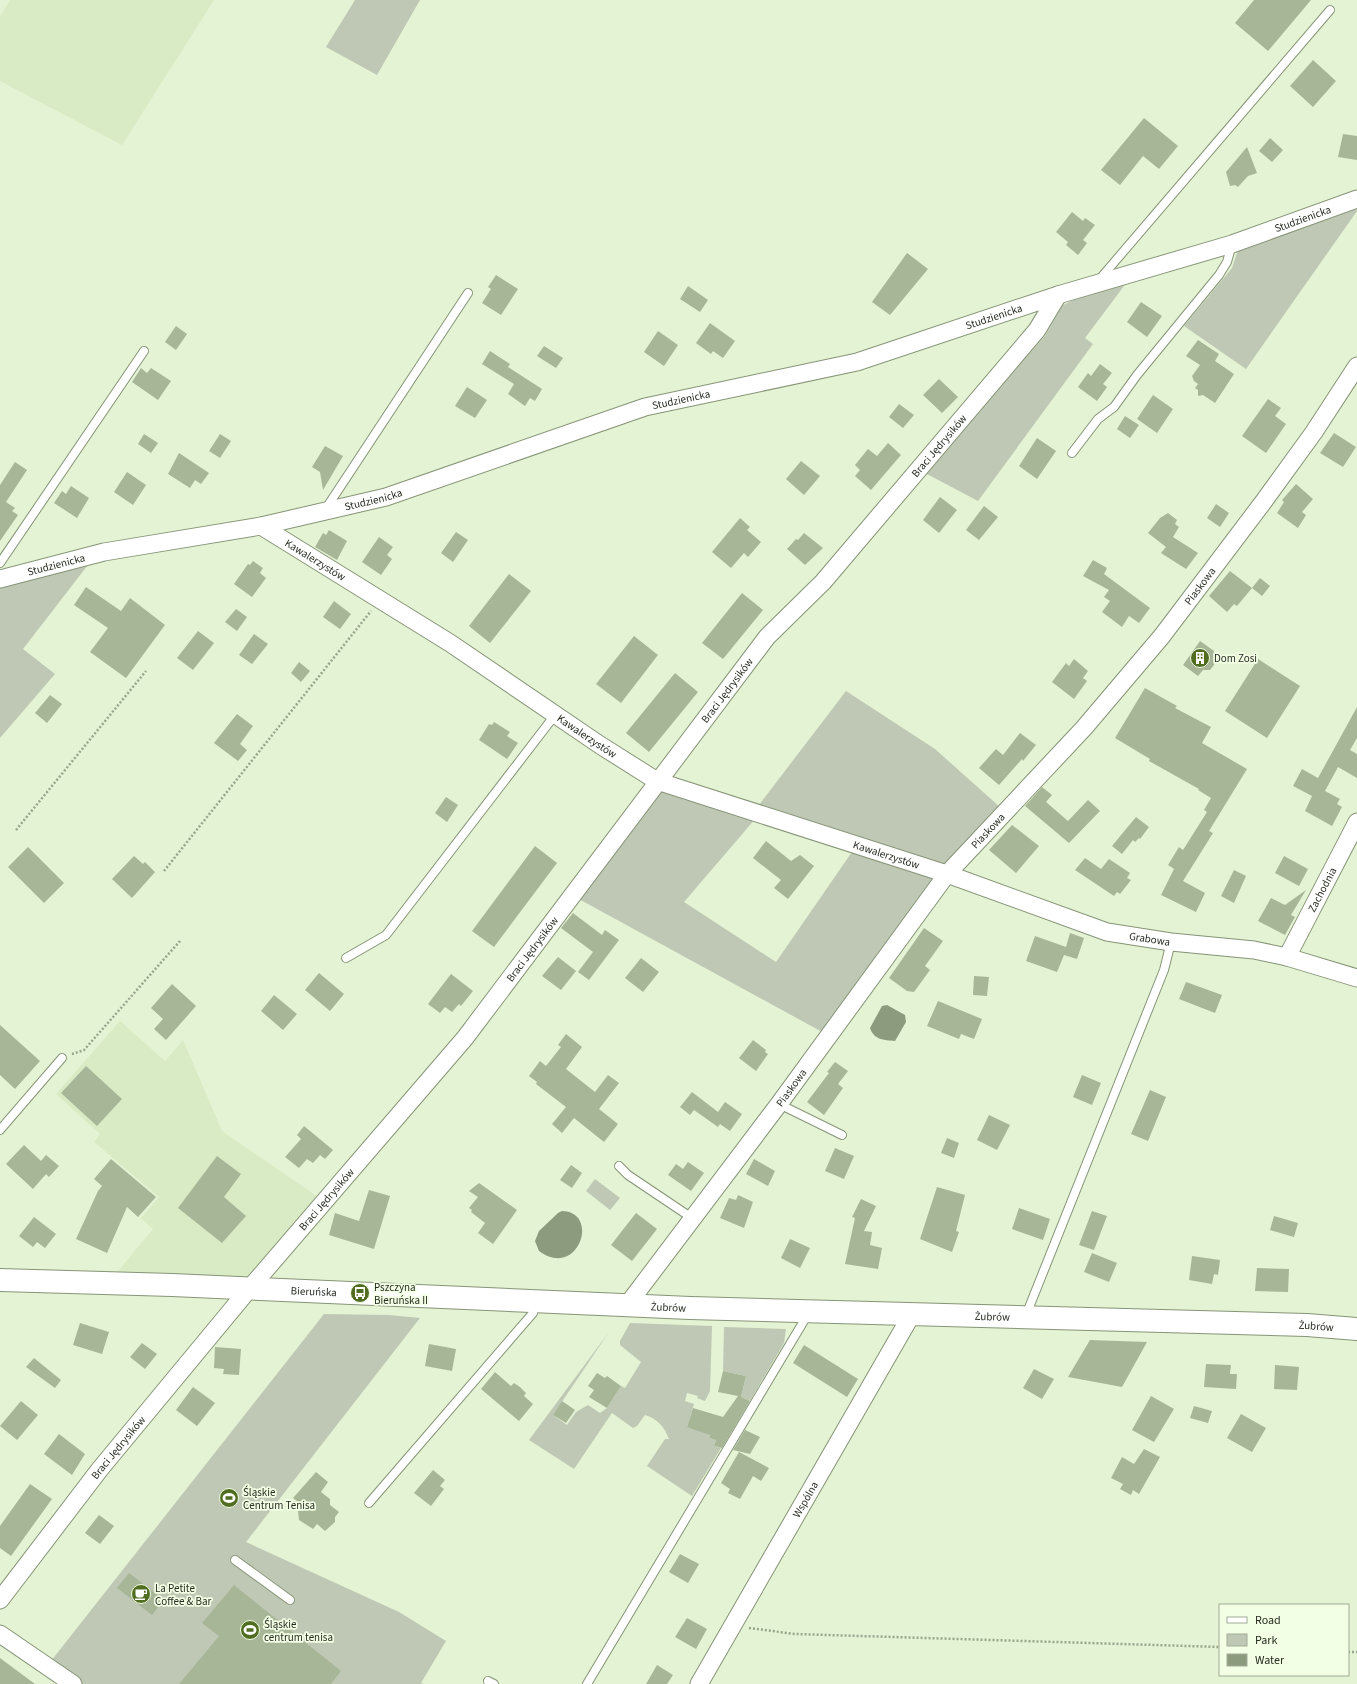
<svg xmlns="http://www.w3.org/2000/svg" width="1357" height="1684" font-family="'Source Sans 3',sans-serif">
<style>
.built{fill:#d9ebc4}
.green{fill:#bfc8b5}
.water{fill:#8c9a7d}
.building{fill:#a8b698}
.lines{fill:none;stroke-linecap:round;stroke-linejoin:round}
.service-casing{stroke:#869477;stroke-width:10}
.minor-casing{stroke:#869477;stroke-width:19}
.secondary-casing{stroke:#869477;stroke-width:24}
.path{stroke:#99a48c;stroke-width:2.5;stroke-dasharray:2 2;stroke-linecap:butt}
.service{stroke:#fff;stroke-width:8}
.minor{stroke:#fff;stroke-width:17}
.secondary{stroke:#fff;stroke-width:22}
.labels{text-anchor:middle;stroke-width:3.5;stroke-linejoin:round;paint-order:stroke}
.street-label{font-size:11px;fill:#272c21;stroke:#f3ffe5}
.poi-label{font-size:11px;fill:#272c21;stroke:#f3ffe5;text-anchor:start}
</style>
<rect width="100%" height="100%" fill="#e4f3d3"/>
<path class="built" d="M10,0H214L122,145L0,81V17Z
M120,1021L165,1061L183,1040L222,1131L318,1197L245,1281L114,1276L153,1229L141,1218L159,1197L94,1142L100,1134L56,1094Z"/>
<path class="green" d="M355,0H420L377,75L326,47Z
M1357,203V211L1246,369L1184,326L1232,268L1239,247Z
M1127,282L1085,338L1093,344L978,501L925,473L1045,336L1063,305L1106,285Z
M91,561L23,649L55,674L0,738V584Z
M846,691L935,749L1001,808L945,870L759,805Z
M659,786L756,818L684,902L776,962L854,849L940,876L824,1033L577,898Z
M595,1179L620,1198L610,1210L586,1191Z
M324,1314L389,1315L420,1318L246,1542L399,1612L446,1641L421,1683L424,1684H82L51,1661Z
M630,1323L712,1326L710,1391L705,1401L697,1398L698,1396L687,1393L685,1401L694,1404L687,1427L711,1431L709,1438L716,1440L714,1446L721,1448L692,1496L647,1466L665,1439H669C665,1428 657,1418 645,1415L637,1426L633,1428L612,1413L574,1469L529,1440L609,1332L553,1415L567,1425L576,1412L588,1405L600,1413L607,1408L621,1386L625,1388L641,1362L620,1345V1341Z
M724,1327L786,1329L784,1343L750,1401L741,1397L746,1376L723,1371Z"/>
<path class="water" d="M887,1005L905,1015L906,1022L895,1041C884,1040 874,1040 870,1028L882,1006Z
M562,1211C601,1212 578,1280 539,1251L535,1241L539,1231L558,1213Z"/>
<path class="building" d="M1254,0H1311L1268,51L1235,23Z
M1313,60L1336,81L1313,107L1290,86Z
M1144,118L1178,146L1159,169L1143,156L1120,185L1101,170Z
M1343,134L1357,136V160L1338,157Z
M1270,138L1283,150L1272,162L1259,151Z
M1247,147L1257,173L1248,176L1238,187L1235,185L1230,186L1226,172Z
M1072,212L1083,221L1085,218L1095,225L1083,240L1087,243L1078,255L1066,245L1068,242L1056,232Z
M907,253L928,269L890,315L872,302Z
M496,275L518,289L501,315L482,303L491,289L488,287Z
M688,286L708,300L700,312L680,299Z
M1141,302L1162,316L1147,337L1127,322Z
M710,323L735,341L723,358L713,351L711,354L696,343Z
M176,326L187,334L176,350L165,342Z
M658,331L678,345L664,366L644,352Z
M1198,340L1219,354L1215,361L1234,374L1215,403L1203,395L1198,396V390L1195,388L1198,384L1194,381L1192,376L1200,365L1186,356Z
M544,346L563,358L556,368L537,356Z
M490,351L510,364L508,367L542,389L535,401L530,398L525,406L508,394L514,384L482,364Z
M1100,364L1112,373L1103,384L1107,387L1097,401L1078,387L1088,373L1091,376Z
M141,368L147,373L151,368L171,381L158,400L132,382Z
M939,379L958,397L942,413L923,395Z
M467,387L487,400L475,418L455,406Z
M1153,395L1173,409L1157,433L1137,419Z
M1268,399L1281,408L1275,416L1286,424L1266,453L1242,436Z
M899,404L914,415L903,428L889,417Z
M1125,416L1139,425L1130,438L1117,429Z
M1334,433L1356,447L1343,467L1320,453Z
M144,434L158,443L151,453L138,444Z
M220,434L231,441L220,458L209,451Z
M1037,438L1056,451L1037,479L1019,466Z
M888,443L901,455L871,490L855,476L860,470L855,465L868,449L877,456Z
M325,446L343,456L323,490L320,472L312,467Z
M179,453L209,473L201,484L195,480L190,488L168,474Z
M801,461L820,476L804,495L786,479Z
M15,462L27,470L6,502L15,508L12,511L18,515L0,541V485Z
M127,472L146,485L133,505L114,492Z
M1296,484L1313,499L1302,512L1306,515L1298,528L1277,513L1284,502L1282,500Z
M71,486L89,498L77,518L54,503L62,491L66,494Z
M940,497L957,510L939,533L923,520Z
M1216,504L1229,513L1220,527L1207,518Z
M984,506L998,517L979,540L966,530Z
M1168,513L1177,520L1175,524L1179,527L1173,537L1198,553L1186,569L1161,553L1166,547L1148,533L1160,518Z
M740,518L750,527L747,530L761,542L748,557L744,553L731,568L712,552Z
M329,530L347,541L337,560L315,547L323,533L326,535Z
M456,532L468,540L453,562L441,553Z
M804,533L823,548L805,565L787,549L796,539L798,540Z
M379,537L393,547L387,555L392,559L381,575L362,562Z
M1093,560L1107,568L1104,574L1150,608L1139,623L1129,616L1122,627L1102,612L1110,601L1104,597L1109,590L1083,576Z
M253,561L263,568L260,573L266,578L252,597L234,584L248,564L250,565Z
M1230,571L1252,588L1237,606L1234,604L1227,612L1209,596Z
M509,574L531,591L490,643L469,626Z
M1260,578L1270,586L1262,596L1252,588Z
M86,587L121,611L130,598L165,625L126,678L90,652L108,628L74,605Z
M742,593L763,610L723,659L702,643Z
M334,601L351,614L340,629L323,617Z
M236,609L247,617L237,631L225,622Z
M198,631L214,643L193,670L177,658Z
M254,634L268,644L252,664L239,655Z
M634,636L658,655L621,703L596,684Z
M1200,641L1214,651V665L1210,670H1203L1198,676L1183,665Z
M1074,659L1088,671L1083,678L1087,681L1074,699L1052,682L1066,663L1069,666Z
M1258,659L1300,686L1267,738L1225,711Z
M299,662L310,671L301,682L291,673Z
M675,673L698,692L649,752L626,733Z
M1145,688L1177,706L1175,708L1211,727L1202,743L1247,769L1209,831L1213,833L1183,881L1205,893L1196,912L1161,895L1174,869L1168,865L1179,847L1183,850L1207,812L1204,810L1211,798L1198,790L1199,789L1149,761L1150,759L1115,738Z
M50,695L62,704L47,723L35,713Z
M1357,707V738L1350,750L1357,754V778L1338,767L1325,791L1340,799L1337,804L1342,807L1332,826L1305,811L1312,796L1293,786L1302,769L1318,778Z
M237,714L253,726L240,744L247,750L238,761L214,743Z
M494,722L510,732L507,736L518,743L507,759L479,740L489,724L492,725Z
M1020,733L1036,745L1023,761L1022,759L999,785L979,768L996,749L1003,755Z
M1042,787L1052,795L1046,802L1068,821L1088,800L1100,811L1069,843L1025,806Z
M446,797L458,805L447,822L435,813Z
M1136,817L1149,827L1140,839L1139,838L1135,842L1133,840L1122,854L1112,846Z
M1012,825L1039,846L1016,873L989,850Z
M766,841L791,861L800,855L814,866L788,899L774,888L781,880L753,858Z
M535,846L557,863L494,947L472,931Z
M28,847L64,883L44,903L8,867Z
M134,856L143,864L145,862L155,872L132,898L112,879Z
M1284,856L1308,869L1299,886L1275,873Z
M1085,858L1101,869L1109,859L1130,873L1127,878L1131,880L1120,894L1117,892L1114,896L1075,870Z
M1234,870L1246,876L1234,903L1221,896Z
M1306,890L1291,915L1295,917L1285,935L1258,921L1271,898L1285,905Z
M573,913L602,935L605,930L619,940L589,980L578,972L593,952L561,928Z
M924,928L943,941L925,966L930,970L914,992L907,991L889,978Z
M1070,933L1084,938L1077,959L1064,955L1057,972L1026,961L1035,936L1066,947Z
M558,957L576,971L561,990L542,976Z
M641,958L659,972L643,992L625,978Z
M319,973L344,994L330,1011L305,990Z
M451,974L473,991L461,1006L459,1004L452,1012L445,1007L440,1013L428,1004Z
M974,976L989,977L987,996L973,995Z
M1186,982L1222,995L1215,1013L1179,999Z
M172,984L196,1006L166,1040L154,1029L163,1019L151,1008Z
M274,995L297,1014L283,1030L261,1011Z
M938,1001L982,1019L974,1039L961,1034L959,1039L927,1026Z
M0,1025L40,1061L15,1089L0,1075Z
M566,1034L582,1047L566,1069L595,1092L608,1075L619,1083L599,1109L618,1124L604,1142L574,1118L562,1133L552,1124L566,1107L536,1084L537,1082L529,1076L540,1061L546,1066L561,1047L558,1045Z
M753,1040L766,1050L765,1052L768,1054L756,1071L739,1058Z
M835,1062L848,1071L838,1084L843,1088L824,1115L807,1102L829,1073L827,1072Z
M86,1066L122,1099L97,1126L61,1093Z
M1082,1075L1101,1083L1092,1105L1073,1097Z
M1150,1090L1166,1097L1148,1141L1131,1134Z
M692,1092L718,1112L725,1102L742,1114L730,1131L720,1124L718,1127L694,1110L690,1115L680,1107Z
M989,1115L1010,1125L997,1150L977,1140Z
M304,1126L333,1150L325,1159L320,1155L313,1163L307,1159L299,1168L285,1157L301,1139L297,1135Z
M947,1138L959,1143L954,1158L941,1153Z
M24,1145L41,1161L46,1155L59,1166L49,1177L46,1174L33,1189L6,1164Z
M835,1148L854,1156L844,1179L825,1171Z
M217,1156L241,1174L224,1197L246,1216L222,1243L178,1208Z
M111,1159L156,1197L138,1217L127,1207L107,1253L76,1239L98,1191L102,1186L94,1179Z
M754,1159L775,1171L768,1186L746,1174Z
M688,1162L704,1173L691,1191L668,1175L676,1164L683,1169Z
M571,1165L582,1173L572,1188L560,1180Z
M479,1183L517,1210L493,1244L478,1233L485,1223L471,1212L472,1210L469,1208L478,1197L469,1191Z
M937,1187L965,1195L956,1231L959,1232L952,1252L920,1239Z
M369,1190L390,1196L374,1249L329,1235L335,1213L359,1221Z
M738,1195L753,1202L744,1228L720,1218L729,1198L736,1200Z
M861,1199L876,1206L864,1231L872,1232L870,1245L882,1248L878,1269L845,1264L855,1218L852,1217Z
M1019,1208L1050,1219L1043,1240L1012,1229Z
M1092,1211L1107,1216L1094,1250L1079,1245Z
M636,1213L657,1229L632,1261L611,1245Z
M1274,1216L1298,1223L1294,1237L1270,1230Z
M34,1217L56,1234L45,1248L37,1242L33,1247L19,1236Z
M790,1239L810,1248L800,1268L781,1258Z
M1092,1253L1117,1263L1109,1282L1084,1272Z
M1192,1256L1220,1260L1218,1275L1214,1274L1212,1284L1189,1280Z
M1257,1268L1289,1269L1288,1292L1255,1291Z
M80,1323L109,1332L102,1354L73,1345Z
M1090,1340L1147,1342L1122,1387L1068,1377Z
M142,1343L157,1354L145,1369L130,1357Z
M429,1344L456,1349L452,1371L425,1366Z
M804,1345L858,1379L847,1397L793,1363Z
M215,1347L241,1349L239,1375L223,1374L224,1369L214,1368Z
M34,1358L61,1380L55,1388L26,1367Z
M1206,1364L1231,1365L1230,1374H1237L1236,1389L1204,1387Z
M1275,1365L1299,1367L1297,1390L1274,1389Z
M1034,1369L1054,1379L1042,1399L1023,1388Z
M723,1371L746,1376L741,1397L750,1401L722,1448L714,1446L716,1440L709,1438L710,1435L687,1427L693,1408L723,1417L738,1396L718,1392Z
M495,1372L511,1386L514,1383L520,1387L526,1393L524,1396L533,1404L519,1421L481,1389Z
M597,1373L605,1378L607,1376L621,1386L607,1408L589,1397L594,1390L588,1386Z
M193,1387L215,1403L197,1426L176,1410Z
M1151,1396L1174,1409L1154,1442L1132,1430Z
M21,1401L38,1415L17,1440L0,1426Z
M562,1401L575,1410L566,1423L553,1415Z
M1194,1406L1212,1411L1208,1423L1190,1418Z
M1241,1414L1266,1428L1252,1452L1227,1438Z
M745,1430L760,1437L750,1454L733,1450Z
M59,1434L85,1454L72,1475L44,1454Z
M1144,1449L1160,1457L1139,1494L1133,1490L1131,1495L1120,1489L1123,1484L1111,1478L1122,1457L1134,1464Z
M739,1452L769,1468L761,1481L753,1476L740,1499L728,1493L730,1489L721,1483Z
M433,1470L445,1480L440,1486L444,1489L431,1506L414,1493Z
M316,1472L328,1482L321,1492L330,1499V1505L339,1512L335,1517V1522L325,1531L317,1524L313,1529L299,1520L298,1511L303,1506L293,1498Z
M30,1484L52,1499L11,1556L0,1548V1526Z
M99,1515L114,1526L100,1544L85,1533Z
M680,1554L699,1564L688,1583L669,1572Z
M129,1573L164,1600L152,1615L117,1588Z
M234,1585L341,1671L331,1684H179L219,1636L202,1623Z
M687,1618L707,1629L696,1649L675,1637Z
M0,1658L35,1684H0Z
M657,1665L673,1675L667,1684H646Z"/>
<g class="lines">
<g class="service-casing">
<path id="service" d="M1099,280L1330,10
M1072,453L1098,419L1114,407L1137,375L1219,275L1227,262L1232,244
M325,510L468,293
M0,563L144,351
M346,958L386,935L555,715
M779,1104L842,1135
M0,1130L62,1058
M619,1166L628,1175L692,1218
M1026,1315L1164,970L1171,942
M369,1503L533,1313
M235,1560L290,1600
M488,1681L494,1684
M587,1684L808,1314"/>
</g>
<g class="minor-casing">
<g id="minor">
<path id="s1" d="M261,526L450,643L600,745L657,781L947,874L1107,932L1171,942L1254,950L1287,957L1357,978"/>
<path id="s2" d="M0,579L104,552L261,526L386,497L645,407L857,362L1058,295L1232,244L1357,199"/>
<path id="s3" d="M1287,957L1357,822"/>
<path id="s4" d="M628,1304L779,1104L947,874L1084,728L1162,636L1264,501L1314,432L1357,366"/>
<path id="s5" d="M0,1600L100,1469L249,1289L465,1038L767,637L823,582L1037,330L1058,295"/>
<path d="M0,1634L73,1684"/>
<path id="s6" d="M699,1684L912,1314"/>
</g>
</g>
<g class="secondary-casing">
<g id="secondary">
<path id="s7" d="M0,1280L172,1285L690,1308L1307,1325L1357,1329"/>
</g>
</g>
<path class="path" d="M16,830L146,671
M164,871L371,611
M72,1054L84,1050L180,941
M749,1628L795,1634L1220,1647
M1348,1652H1357"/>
<use href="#service" class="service"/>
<use href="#minor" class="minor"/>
<use href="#secondary" class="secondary"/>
</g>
<defs>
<g id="building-disc" transform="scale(1)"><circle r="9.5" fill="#506d22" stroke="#f3ffe5"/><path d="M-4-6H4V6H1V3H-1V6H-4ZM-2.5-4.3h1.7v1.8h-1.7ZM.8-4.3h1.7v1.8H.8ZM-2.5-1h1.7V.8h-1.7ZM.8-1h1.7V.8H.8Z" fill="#fff"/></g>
<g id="bus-disc" transform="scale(1)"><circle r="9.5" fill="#506d22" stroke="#f3ffe5"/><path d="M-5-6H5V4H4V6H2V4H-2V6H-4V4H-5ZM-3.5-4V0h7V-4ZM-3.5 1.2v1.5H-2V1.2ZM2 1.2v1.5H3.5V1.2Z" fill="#fff"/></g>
<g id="stadium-disc" transform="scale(1)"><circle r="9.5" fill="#506d22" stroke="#f3ffe5"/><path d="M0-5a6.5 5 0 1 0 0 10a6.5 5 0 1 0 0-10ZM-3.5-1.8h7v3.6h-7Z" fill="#fff"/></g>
<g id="cafe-disc" transform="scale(1)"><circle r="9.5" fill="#506d22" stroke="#f3ffe5"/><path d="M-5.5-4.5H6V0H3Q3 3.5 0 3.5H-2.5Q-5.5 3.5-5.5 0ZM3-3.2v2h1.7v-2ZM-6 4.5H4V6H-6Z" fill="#fff"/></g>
</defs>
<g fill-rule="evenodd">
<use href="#building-disc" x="1200" y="658"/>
<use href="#bus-disc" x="360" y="1293"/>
<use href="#stadium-disc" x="229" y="1498"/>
<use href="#cafe-disc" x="141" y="1594"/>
<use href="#stadium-disc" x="250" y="1630"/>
</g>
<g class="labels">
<g class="street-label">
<text dy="4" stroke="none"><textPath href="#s2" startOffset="1354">Studzienicka</textPath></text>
<text dy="4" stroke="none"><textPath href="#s2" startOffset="1030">Studzienicka</textPath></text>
<text dy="4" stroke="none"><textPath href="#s2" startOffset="706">Studzienicka</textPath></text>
<text dy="4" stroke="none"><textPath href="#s5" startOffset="1489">Braci Jędrysików</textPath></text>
<text dy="4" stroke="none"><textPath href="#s2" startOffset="382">Studzienicka</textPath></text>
<text dy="4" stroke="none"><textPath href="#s1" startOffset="64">Kawalerzystów</textPath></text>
<text dy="4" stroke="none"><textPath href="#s2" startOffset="58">Studzienicka</textPath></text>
<text dy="4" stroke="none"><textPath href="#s4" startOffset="919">Piaskowa</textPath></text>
<text dy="4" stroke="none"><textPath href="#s5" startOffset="1165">Braci Jędrysików</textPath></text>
<text dy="4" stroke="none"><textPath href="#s1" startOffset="388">Kawalerzystów</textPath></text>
<text dy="4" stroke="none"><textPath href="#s4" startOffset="595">Piaskowa</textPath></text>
<text dy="4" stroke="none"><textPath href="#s1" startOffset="712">Kawalerzystów</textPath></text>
<text dy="4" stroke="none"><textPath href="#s3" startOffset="76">Zachodnia</textPath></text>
<text dy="4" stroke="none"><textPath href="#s1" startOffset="989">Grabowa</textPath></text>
<text dy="4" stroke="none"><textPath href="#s5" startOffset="841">Braci Jędrysików</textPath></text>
<text dy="4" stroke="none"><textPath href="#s4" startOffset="271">Piaskowa</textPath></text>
<text dy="4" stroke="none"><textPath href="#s5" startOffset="517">Braci Jędrysików</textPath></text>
<text dy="4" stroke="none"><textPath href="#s7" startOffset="314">Bieruńska</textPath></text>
<text dy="4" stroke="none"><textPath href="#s7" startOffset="669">Żubrów</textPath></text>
<text dy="4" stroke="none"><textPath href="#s7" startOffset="993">Żubrów</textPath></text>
<text dy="4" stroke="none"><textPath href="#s7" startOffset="1317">Żubrów</textPath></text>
<text dy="4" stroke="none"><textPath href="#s5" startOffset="193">Braci Jędrysików</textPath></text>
<text dy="4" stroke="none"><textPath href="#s6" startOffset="213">Wspólna</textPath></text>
</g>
<g class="poi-label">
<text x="1214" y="662">Dom Zosi</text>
<text x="374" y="1291">Pszczyna<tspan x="374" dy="13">Bieruńska II</tspan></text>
<text x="243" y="1496">Śląskie<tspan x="243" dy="13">Centrum Tenisa</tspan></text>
<text x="155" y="1592">La Petite<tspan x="155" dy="13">Coffee &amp; Bar</tspan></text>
<text x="264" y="1628">Śląskie<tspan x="264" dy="13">centrum tenisa</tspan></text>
</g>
</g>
<rect x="1219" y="1604" width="130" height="72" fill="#f3ffe5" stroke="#a1ab97"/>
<rect x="1227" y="1617" width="20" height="6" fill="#ffffff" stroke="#a1ab97"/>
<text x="1255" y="1624" font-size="12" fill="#272c21">Road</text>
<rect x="1227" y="1634" width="20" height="12" fill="#bfc8b5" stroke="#a1ab97"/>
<text x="1255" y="1644" font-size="12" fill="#272c21">Park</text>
<rect x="1227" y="1654" width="20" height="12" fill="#8c9a7d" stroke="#a1ab97"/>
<text x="1255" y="1664" font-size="12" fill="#272c21">Water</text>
</svg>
